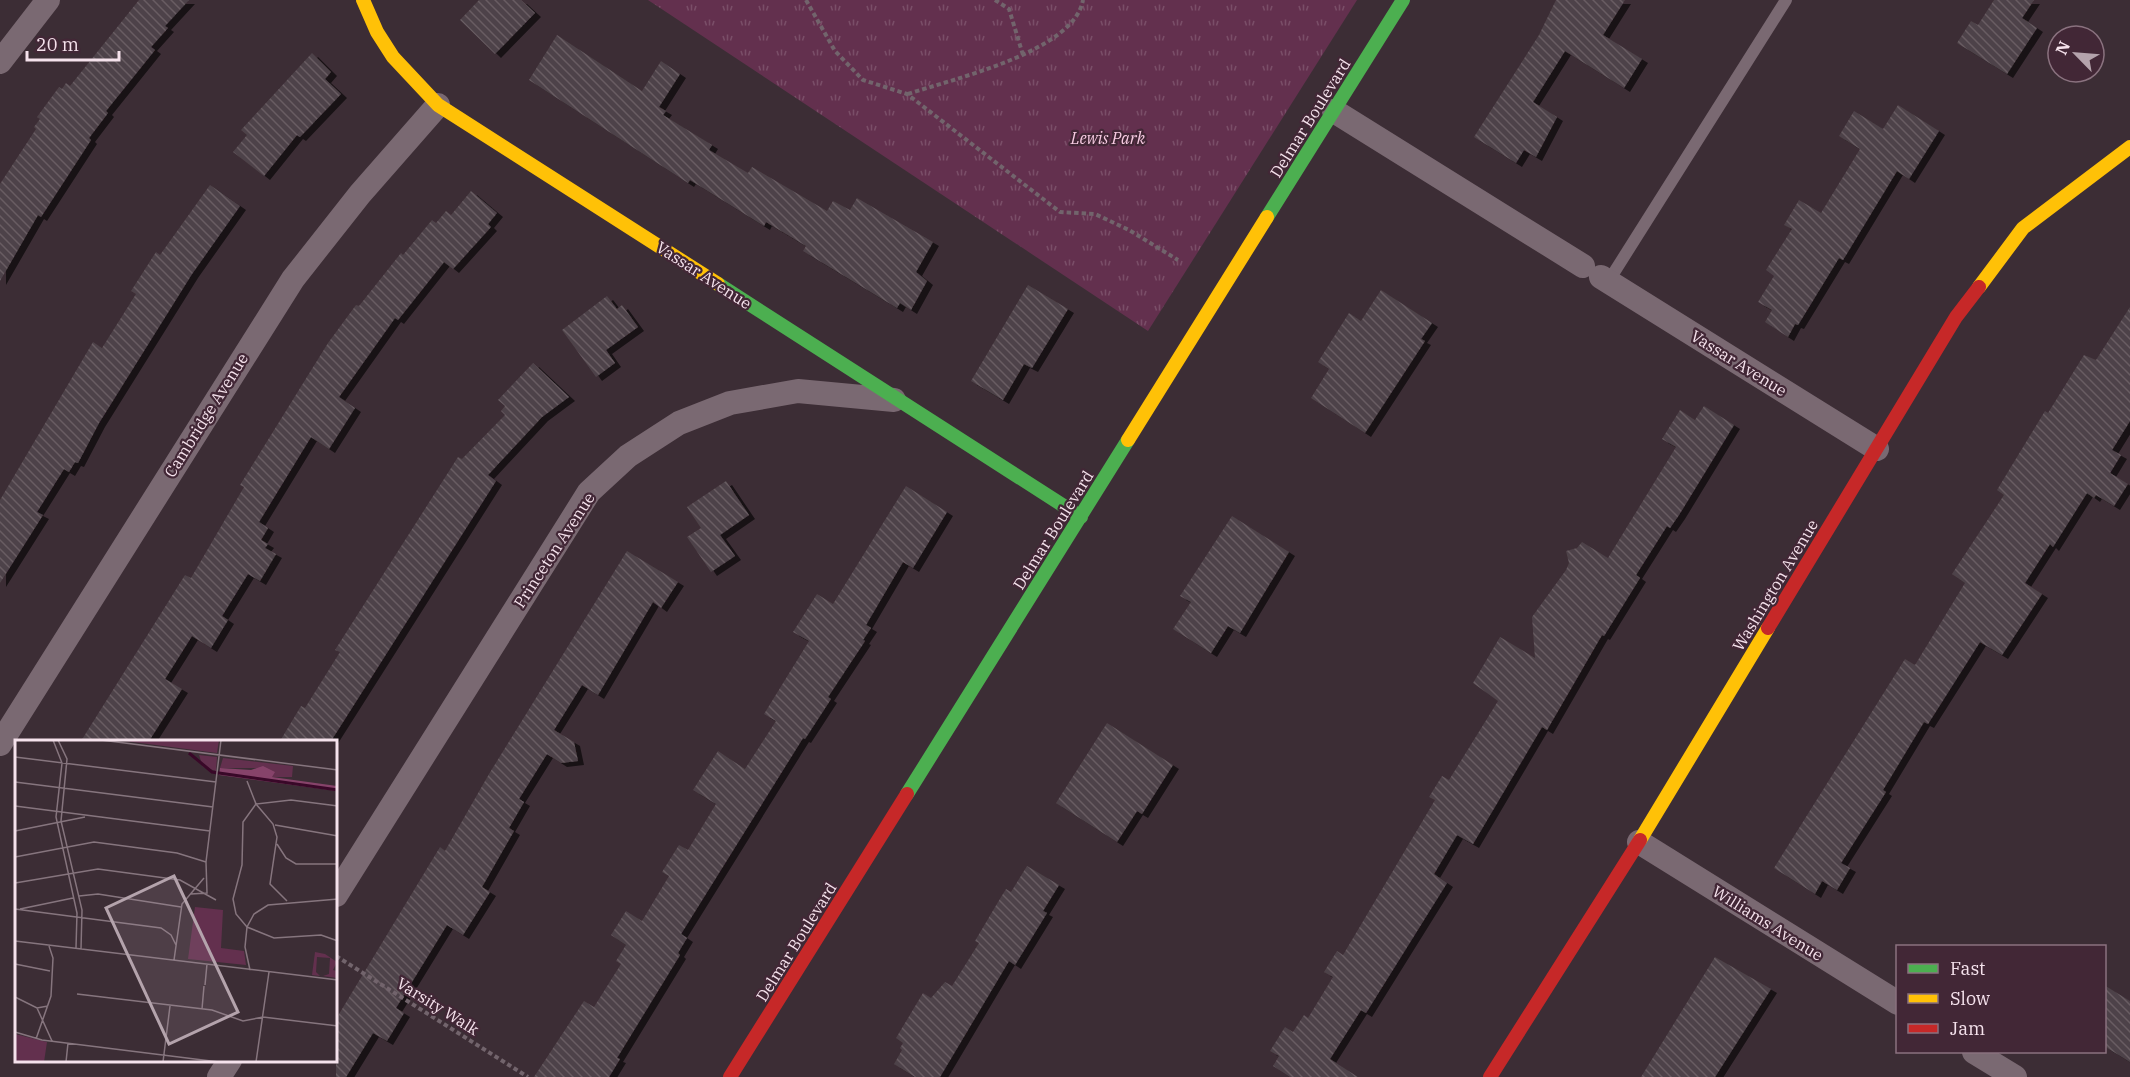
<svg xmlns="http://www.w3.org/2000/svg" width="2130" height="1077" font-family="'IBM Plex Serif',serif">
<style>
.park{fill:url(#park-tufts)}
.building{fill:url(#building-back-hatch);filter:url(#shadow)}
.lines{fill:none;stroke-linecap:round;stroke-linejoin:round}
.path{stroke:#72646c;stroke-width:4;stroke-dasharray:4.5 3;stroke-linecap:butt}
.lane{stroke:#7a6972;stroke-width:12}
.street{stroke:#7a6972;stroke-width:24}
.fast{stroke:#4caf50;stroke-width:14}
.slow{stroke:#ffc107;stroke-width:14}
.jam{stroke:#c62828;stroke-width:14}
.labels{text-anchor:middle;stroke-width:4.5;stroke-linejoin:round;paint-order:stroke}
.street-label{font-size:16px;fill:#f5e2ec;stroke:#422736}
.park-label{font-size:16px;font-style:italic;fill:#f7cbe2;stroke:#422736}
.inset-river{fill:none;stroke:#390828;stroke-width:3}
.inset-road{fill:none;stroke:#86757e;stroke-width:1.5}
.view{fill:#b4a3ac;fill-opacity:0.15;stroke:#b4a3ac;stroke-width:3}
.inset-edge{fill:none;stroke:#f5e2ec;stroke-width:3}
</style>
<defs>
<pattern id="park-tufts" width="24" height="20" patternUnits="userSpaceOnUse" patternTransform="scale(1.5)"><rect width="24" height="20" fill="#63304e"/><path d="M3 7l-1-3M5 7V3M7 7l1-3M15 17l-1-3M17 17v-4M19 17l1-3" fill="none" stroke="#7a4e68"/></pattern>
<pattern id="building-back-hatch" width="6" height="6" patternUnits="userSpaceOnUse" patternTransform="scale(1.5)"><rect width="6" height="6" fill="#4e4248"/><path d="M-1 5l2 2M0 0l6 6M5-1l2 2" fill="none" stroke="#685d63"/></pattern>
<filter id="shadow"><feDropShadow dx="6" dy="4" stdDeviation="0" flood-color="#0009"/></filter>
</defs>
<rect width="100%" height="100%" fill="#3c2d35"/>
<path class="park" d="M648,0H1357L1148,331Z"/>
<path class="building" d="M139,0H189L165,26L168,28L151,47L155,50L106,111L108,113L89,138L91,140L41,217L38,215L0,281V184L36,129L34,127L40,119L37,117L59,87L62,89L66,83L70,86Z
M479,0H521L535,13L495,54L460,20Z
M1556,0H1625L1603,35L1642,59L1624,88L1565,51L1533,102L1557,117L1536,157L1524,150L1516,163L1474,137L1539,35Z
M1994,0H2034L2022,18L2037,28L2007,74L1957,43L1971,21L1978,25Z
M557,35L642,91L661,61L680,74L659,107L666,111L663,115L712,145L709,150L748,173L752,167L827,211L833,201L850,210L857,198L933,242L916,272L927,281L911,310L900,303L897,308L803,251L806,246L766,222L764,226L690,180L688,183L529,80Z
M312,53L331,72L325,79L341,94L300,137L297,135L264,176L233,152L247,135L241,130Z
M1898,105L1939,131L1909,179L1897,171L1843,260L1839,258L1798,325L1795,324L1788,337L1765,322L1772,310L1758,302L1774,276L1766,270L1792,229L1784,225L1799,200L1821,213L1860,149L1839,136L1854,111L1883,129Z
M210,185L240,206L192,274L99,423L78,463L75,462L69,472L64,469L37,512L43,515L0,583V500L93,342L102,348L136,294L131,291L156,252L160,255Z
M471,191L497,213L488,224L491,227L453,269L444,262L398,320L395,318L339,397L355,408L329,449L311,437L259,522L268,528L261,540L268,544L265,548L276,554L260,581L248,574L222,616L228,620L211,648L192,636L165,679L182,689L149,741H81L185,575L191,578L244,487L240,485L328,343L356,305L359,306L401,253L403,255L432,220L436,223L446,211L451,215Z
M1028,285L1068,309L1032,368L1024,364L1003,400L971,381Z
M1381,290L1432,323L1421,339L1425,341L1365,433L1311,398L1329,369L1318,362L1349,313L1361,321Z
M607,296L617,309L622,305L638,327L606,350L615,363L596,377L562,330Z
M2130,307V421L2112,450L2121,455L2110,473L2128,484L2114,506L2096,495L2094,498L2087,493L2053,547L2050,544L2025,583L2042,594L2002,655L1980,642L1928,724L1924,722L1883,790L1886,792L1841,863L1850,868L1837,890L1822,881L1815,894L1774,868L1905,659L1915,665L1965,583L1952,574L2004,495L1997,490L2045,411L2048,413L2084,355L2096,360Z
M533,363L569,397L542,417L488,475L496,481L331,741H280L301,706L305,708L340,652L335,650L458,457L462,459L505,415L501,411L505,406L498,400Z
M1704,406L1734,425L1679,515L1670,528L1667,526L1636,575L1640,578L1604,636L1602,635L1547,730L1542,727L1473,844L1457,835L1434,874L1447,883L1366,1013L1361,1010L1330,1059L1358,1077H1290L1273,1066L1279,1056L1270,1051L1285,1027L1293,1032L1304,1015L1308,1018L1333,977L1324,972L1337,951L1343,955L1435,800L1429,797L1442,776L1449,780L1498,701L1473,683L1500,637L1535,658L1532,617L1566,570L1569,563L1566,551L1577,548L1582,542L1608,558L1676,447L1662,439L1680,410L1695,420Z
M726,481L749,515L720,535L735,556L711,572L687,537L701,528L687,507Z
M906,486L947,512L913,568L903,562L866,625L871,628L863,640L865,641L828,697L831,699L805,739L803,738L681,934L687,938L678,953L680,955L617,1058L620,1059L609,1077H534L584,1001L594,1007L621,964L616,961L626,945L611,935L626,911L642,921L669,876L662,872L679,845L688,850L716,804L693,790L718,751L745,769L776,721L764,714L809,641L793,632L817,594L833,604Z
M1232,516L1289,552L1240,633L1228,626L1211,653L1173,629L1191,602L1180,596Z
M627,551L678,582L661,608L653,602L598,695L582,685L554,730L574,742L578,761L561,763L547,754L519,799L524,802L509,828L514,831L482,887L490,892L463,935L447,925L396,1008L404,1013L387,1041L373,1033L346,1077H336V1019L440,847L445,851L489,774Z
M1107,723L1173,765L1142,814L1137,811L1117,842L1056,803Z
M1027,866L1059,885L1043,911L1047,913L1015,965L1009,961L940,1077H915L894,1064L902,1050L900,1048L903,1043L896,1038L923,993L931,998L945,982L952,986L979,943L975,941L998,902L1006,889L1011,892Z
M1715,957L1771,989L1715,1077H1641Z
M2104,985L2130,1001V1062L2104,1046Z"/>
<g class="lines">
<path class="path" d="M806,0L835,51L863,80L907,94L1060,212L1095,214L1129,230L1178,260
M995,0L1009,9L1023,55
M908,94C952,79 1074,52 1083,0
M336,956L528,1077"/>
<path class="lane" d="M1608,282L1786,0"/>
<path class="street" d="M0,62L48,0
M1334,111L1583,266
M1601,277L1877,449
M0,744L293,279L360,194L438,105
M1639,842L1898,1003
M336,895L589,492L628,456L679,423L730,403L798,391L894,400
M1974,1052L2015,1077
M219,1077L230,1060"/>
<path class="fast" d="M1267,217L1403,0
M718,284L1081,517
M907,794L1128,440"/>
<path class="slow" d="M363,0L377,32L393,57L438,105L718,284
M1979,287L2023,228L2130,147
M1128,440L1267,217
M1640,840L1768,628"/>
<path class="jam" d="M1768,628L1956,317L1979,287
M730,1077L907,794
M1490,1077L1640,840"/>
</g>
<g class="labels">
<g class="street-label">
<text transform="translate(1310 118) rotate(-58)" y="6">Delmar Boulevard</text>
<text transform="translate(704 275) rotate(33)" y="6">Vassar Avenue</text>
<text transform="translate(1739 363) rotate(32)" y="6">Vassar Avenue</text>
<text transform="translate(206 415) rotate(-58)" y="6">Cambridge Avenue</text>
<text transform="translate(1053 530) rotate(-58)" y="6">Delmar Boulevard</text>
<text transform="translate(554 550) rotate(-57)" y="6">Princeton Avenue</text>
<text transform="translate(1775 585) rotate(-59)" y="6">Washington Avenue</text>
<text transform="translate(1768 923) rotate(32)" y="6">Williams Avenue</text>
<text transform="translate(796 942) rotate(-58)" y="6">Delmar Boulevard</text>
<text transform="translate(438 1006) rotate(32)" y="6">Varsity Walk</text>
</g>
<g class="park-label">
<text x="1108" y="144">Lewis Park</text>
</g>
</g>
<g transform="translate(15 740)">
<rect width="322" height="322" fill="#3c2d35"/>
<path d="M184,15L202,17L201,31L188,27ZM208,18L278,26L277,37H257L241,28H205ZM300,212L310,214L322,222L318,230L322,231V238L308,236L314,234L315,218L302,217L301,232L305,236L297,235Z" fill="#63304e"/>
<path d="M248,26L260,32L257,37L322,46V51L204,35L205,28L236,30Z" fill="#86436a"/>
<path d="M103,0H204L202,13ZM180,167L208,170L206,208L229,211L231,225L173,219ZM0,294L32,302L29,322L0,321Z" fill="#63304e"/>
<path class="inset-river" d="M174,13L197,32L323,50"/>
<path class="inset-road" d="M38,0L47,23L41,77L62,173L61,208M43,0L52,19L46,81L67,170L66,209M86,0L323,30M0,17L201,42M232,41L241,64L228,82L227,125L218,159L221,174L232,187L230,207L235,230M0,42L198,67M0,66L195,91M260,85L323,96M0,91L70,77M262,104L271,118L281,124H323M0,117L79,102L162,113L191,122M0,143L83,129L165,140L201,160M176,154L192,153L191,122L206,0M64,156L83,154L166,167M323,159L253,165L239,174L232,187L259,198L306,195L323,201M272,161L255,144L262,97L258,84L241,64L276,60L323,66M0,169L146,188L156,195L161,205M5,169L58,158M0,201L323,240M159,220L167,164L189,138M0,224L35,231M190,245L192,224M62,254L197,270L228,281L248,277L323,286M0,257L22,268L33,266M22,268L37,301M187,269L189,246M0,292L27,300L204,322M21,299L36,256L38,218L34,206M51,322L53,303M148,322L155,266M241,322L254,232"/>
<path class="view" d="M159,136L223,272L154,304L91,168Z"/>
<rect width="322" height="322" class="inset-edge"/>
</g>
<rect x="1896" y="945" width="210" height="108" fill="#422736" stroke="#8a727f" stroke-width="1.5"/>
<rect x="1908" y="964" width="30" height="9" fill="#4caf50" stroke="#8a727f" stroke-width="1.5"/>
<text x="1950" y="975" font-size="18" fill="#f5e2ec">Fast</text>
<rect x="1908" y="994" width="30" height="9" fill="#ffc107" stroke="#8a727f" stroke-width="1.5"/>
<text x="1950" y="1005" font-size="18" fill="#f5e2ec">Slow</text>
<rect x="1908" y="1024" width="30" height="9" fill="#c62828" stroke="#8a727f" stroke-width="1.5"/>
<text x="1950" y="1035" font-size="18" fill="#f5e2ec">Jam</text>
<g transform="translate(2076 54) rotate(295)"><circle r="28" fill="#422736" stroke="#8a727f" stroke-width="1.5"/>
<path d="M0-4.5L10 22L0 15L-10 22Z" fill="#b4a3ac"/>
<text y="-9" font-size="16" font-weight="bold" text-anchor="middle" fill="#f5e2ec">N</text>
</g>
<path d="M27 51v9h92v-9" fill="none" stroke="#f5e2ec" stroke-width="3"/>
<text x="36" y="51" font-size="18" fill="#f5e2ec" stroke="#422736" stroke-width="4.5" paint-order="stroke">20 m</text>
</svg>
